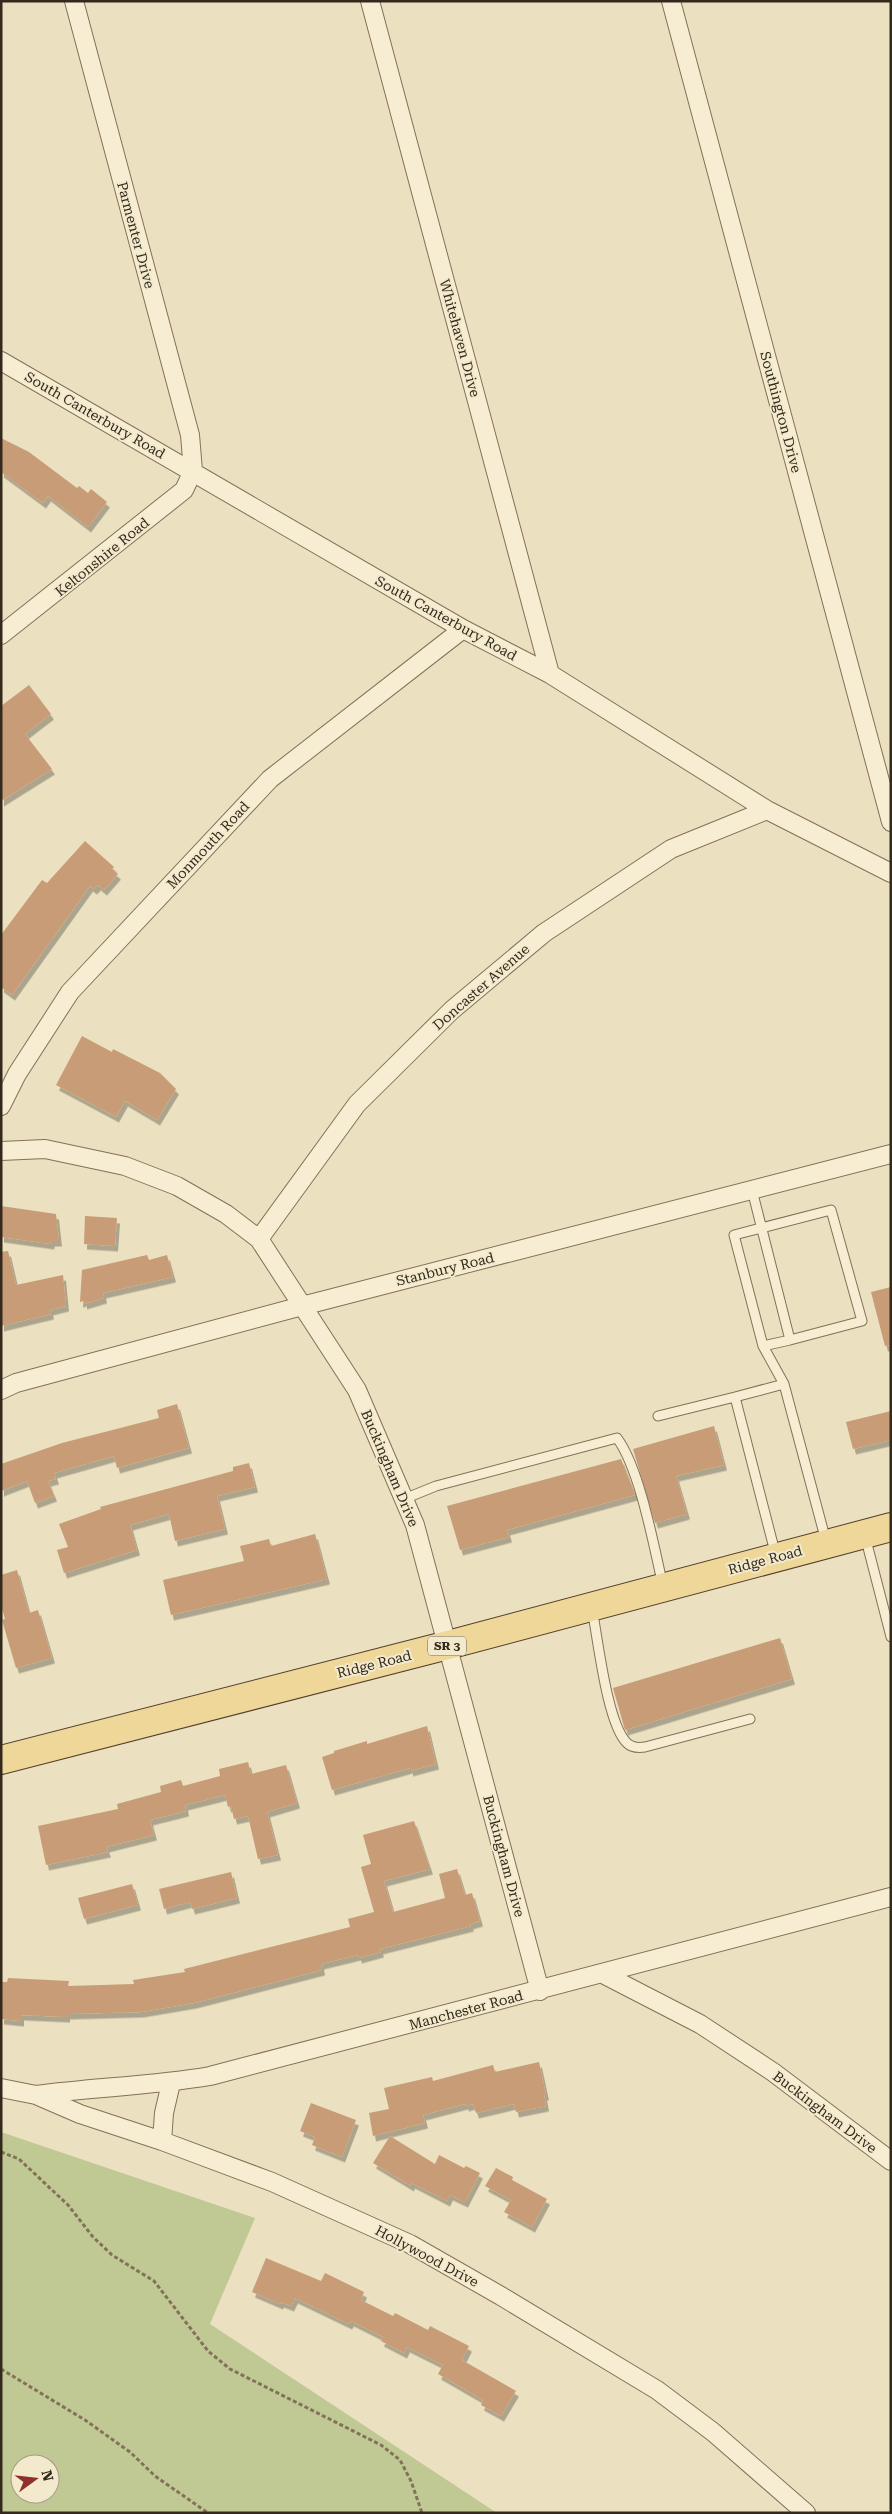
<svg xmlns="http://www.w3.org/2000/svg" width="892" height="2514" font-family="'Roboto Serif',serif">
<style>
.green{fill:#c0c994;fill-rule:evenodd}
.building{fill:#c89c76;filter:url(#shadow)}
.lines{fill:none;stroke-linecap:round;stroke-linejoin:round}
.service-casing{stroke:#837158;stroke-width:11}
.minor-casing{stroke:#837158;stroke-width:20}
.primary-casing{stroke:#513f2d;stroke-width:30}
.path{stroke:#837158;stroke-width:3;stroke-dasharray:4 2.5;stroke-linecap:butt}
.service{stroke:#f7edd2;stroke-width:9}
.minor{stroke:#f7edd2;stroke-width:18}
.primary{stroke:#eed798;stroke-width:28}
.labels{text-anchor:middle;stroke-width:4;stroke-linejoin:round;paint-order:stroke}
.shield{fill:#f3eace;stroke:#6d6351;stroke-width:1}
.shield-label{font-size:12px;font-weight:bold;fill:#33291c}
.street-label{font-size:14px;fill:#33291c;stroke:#f3eace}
</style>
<defs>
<filter id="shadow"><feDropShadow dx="3" dy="5.5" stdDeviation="0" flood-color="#0004"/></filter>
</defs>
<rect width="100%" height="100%" fill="#ebe0bf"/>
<path class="green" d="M1,2132L255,2218L210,2324L497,2513H1ZM20,2464H50V2494H20Z"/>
<path class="building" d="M1,438L29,452L77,488L79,486L88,493L91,489L107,502L88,527L48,496L43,503L1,472Z
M29,685L51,714L25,734L52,769L1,801V706Z
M85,841L114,867L112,869L118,874L104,890L98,885L94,889L90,886L12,995L1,987V935L42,880L47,883Z
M82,1036L112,1052L113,1049L160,1073L176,1089L157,1120L125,1101L116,1117L56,1085Z
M1,1206L56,1214L59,1241H52L51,1244L1,1237Z
M85,1216L117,1218L115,1246L84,1244Z
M8,1251L16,1285L63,1275L66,1306L50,1310L51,1314L1,1326V1252Z
M147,1255L149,1260L167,1255L173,1277L103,1293L104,1298L84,1304V1301L80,1302L82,1270Z
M891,1287V1345L885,1346L871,1292Z
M177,1404L189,1448L117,1468L114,1456L54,1473L56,1479L48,1481L54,1496L35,1503L27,1481L1,1491V1464L62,1443L159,1418L157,1410Z
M891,1411V1440L853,1449L846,1422Z
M714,1426L724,1465L676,1476L687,1514L655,1523L633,1449Z
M621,1459L635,1495L507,1530L509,1537L460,1550L447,1506Z
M249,1463L255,1487L217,1496L225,1529L175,1541L169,1514L130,1525L137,1550L64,1573L57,1550L68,1547L59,1524L101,1509L100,1507L233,1471V1467Z
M315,1534L327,1579L171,1615L163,1580L244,1561L240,1546L269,1539L271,1546Z
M17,1570L29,1613L38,1610L52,1658L16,1668L2,1620L5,1619L1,1605V1575Z
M780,1638L792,1679L625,1730L613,1688Z
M427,1726L436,1764L410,1771V1768L332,1790L322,1757L334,1753V1751L367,1741V1744Z
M248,1762L251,1774L286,1765L297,1803L267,1812L278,1855L258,1859L248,1816L234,1819L231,1806L228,1807L225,1795L185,1805L186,1811L150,1820L154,1835L106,1847L108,1852L46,1865L38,1826L118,1809L117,1804L161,1792L160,1786L181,1780L183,1786L220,1776L219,1769Z
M414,1821L430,1869L384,1881L393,1912L445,1898L439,1874L457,1869L465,1895L472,1893L480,1921L470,1924L471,1926L380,1949L381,1952L359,1958L358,1955L321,1964L322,1970L194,2003L141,2012L67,2014V2017L21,2015V2021L1,2019V1982H7L8,1978L69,1981L68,1986L134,1984L133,1980L185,1972L184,1969L350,1927L348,1919L374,1912L361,1867L371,1864L363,1835Z
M231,1872L237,1898L192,1909L190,1902L164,1909L159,1889Z
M132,1884L138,1905L84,1919L78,1898Z
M539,2062L546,2095H544L546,2106L516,2112L514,2104L476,2113L473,2104L466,2106L465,2104L423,2115L425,2123L373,2136L369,2113L389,2109L384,2088L432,2077L433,2081L493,2065L495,2072Z
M311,2103L356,2120L342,2157L312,2145L315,2137L300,2131Z
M390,2136L435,2164L439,2155L464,2168L466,2166L480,2173L465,2202L450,2195L447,2201L412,2183L411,2186L373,2163Z
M496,2168L513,2177L512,2180L547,2199L532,2227L504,2212L511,2200L485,2186Z
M266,2258L321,2281L325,2273L364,2292L361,2300L393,2316L395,2313L428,2330L430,2326L469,2346L462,2360L516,2391L501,2416L481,2405L483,2400L438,2374L443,2365L407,2347L404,2353L381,2341L383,2337L351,2321L349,2324L295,2298L291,2306L281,2302L280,2304L252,2292Z"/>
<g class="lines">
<g class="service-casing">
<path id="service" d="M752,1190L790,1340L763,1346L784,1384
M763,1346L734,1235L831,1210L862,1321L790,1340
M658,1416L735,1397
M404,1499L436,1486L617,1438C640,1469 654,1547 663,1586
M865,1536L891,1637
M776,1556L735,1397L784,1384L826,1541
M592,1609C598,1639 607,1724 627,1743C632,1748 638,1748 645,1747L750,1719"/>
</g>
<g class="minor-casing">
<path id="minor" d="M370,1L550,674
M671,1L891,822
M1,361L463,629L550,674L767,810L891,873
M1,635L184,490L193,471L190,435L74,1
M1,1106L17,1074L70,992L270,779L463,629
M1,1151L45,1149L125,1166L177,1186L226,1214L259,1239L357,1390L415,1525L540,1991
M259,1239L357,1104L452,1010L544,933L671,849L767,810
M1,1390L16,1383L302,1306L891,1154
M603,1974L700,2024L773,2072L891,2161
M1,2088L36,2095L80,2114L162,2141L272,2182L410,2244L501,2296L657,2390L713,2432L806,2513
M36,2095C94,2087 152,2086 210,2076L891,1897
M162,2141L164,2113L171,2083"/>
</g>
<g class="primary-casing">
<path id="primary" d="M1,1760L448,1645L891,1527"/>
</g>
<path class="path" d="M1,2152L19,2159L68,2205L93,2237L112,2255L154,2281L208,2351L230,2369L381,2445L400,2460L411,2481L422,2513
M1,2369L85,2420L130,2452L155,2476L208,2513"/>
<use href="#service" class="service"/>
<use href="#minor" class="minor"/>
<use href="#primary" class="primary"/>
</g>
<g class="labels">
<rect class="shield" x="428" y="1636.5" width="38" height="19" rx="4"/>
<g class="shield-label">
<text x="447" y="1650">SR 3</text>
</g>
<g class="street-label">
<text transform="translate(136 235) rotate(75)" y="5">Parmenter Drive</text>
<text transform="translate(460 338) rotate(75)" y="5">Whitehaven Drive</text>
<text transform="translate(781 412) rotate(75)" y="5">Southington Drive</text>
<text transform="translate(95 415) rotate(30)" y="5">South Canterbury Road</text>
<text transform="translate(102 557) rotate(-39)" y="5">Keltonshire Road</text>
<text transform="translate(446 618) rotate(29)" y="5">South Canterbury Road</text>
<text transform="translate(208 845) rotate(-47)" y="5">Monmouth Road</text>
<text transform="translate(481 987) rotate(-41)" y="5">Doncaster Avenue</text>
<text transform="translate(445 1269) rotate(-14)" y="5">Stanbury Road</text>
<text transform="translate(390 1468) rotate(67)" y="5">Buckingham Drive</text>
<text transform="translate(765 1560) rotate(-15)" y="5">Ridge Road</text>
<text transform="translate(374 1664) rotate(-14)" y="5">Ridge Road</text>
<text transform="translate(504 1856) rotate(75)" y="5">Buckingham Drive</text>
<text transform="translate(466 2010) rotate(-15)" y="5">Manchester Road</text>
<text transform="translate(825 2112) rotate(37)" y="5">Buckingham Drive</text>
<text transform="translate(427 2256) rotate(28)" y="5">Hollywood Drive</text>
</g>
</g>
<rect width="892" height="2514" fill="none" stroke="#33291c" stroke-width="5"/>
<g transform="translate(35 2479) rotate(75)"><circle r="24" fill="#f3eace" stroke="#a69d87"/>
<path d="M0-4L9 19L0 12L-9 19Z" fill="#902f2b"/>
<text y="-8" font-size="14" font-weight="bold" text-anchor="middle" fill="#33291c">N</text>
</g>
</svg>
